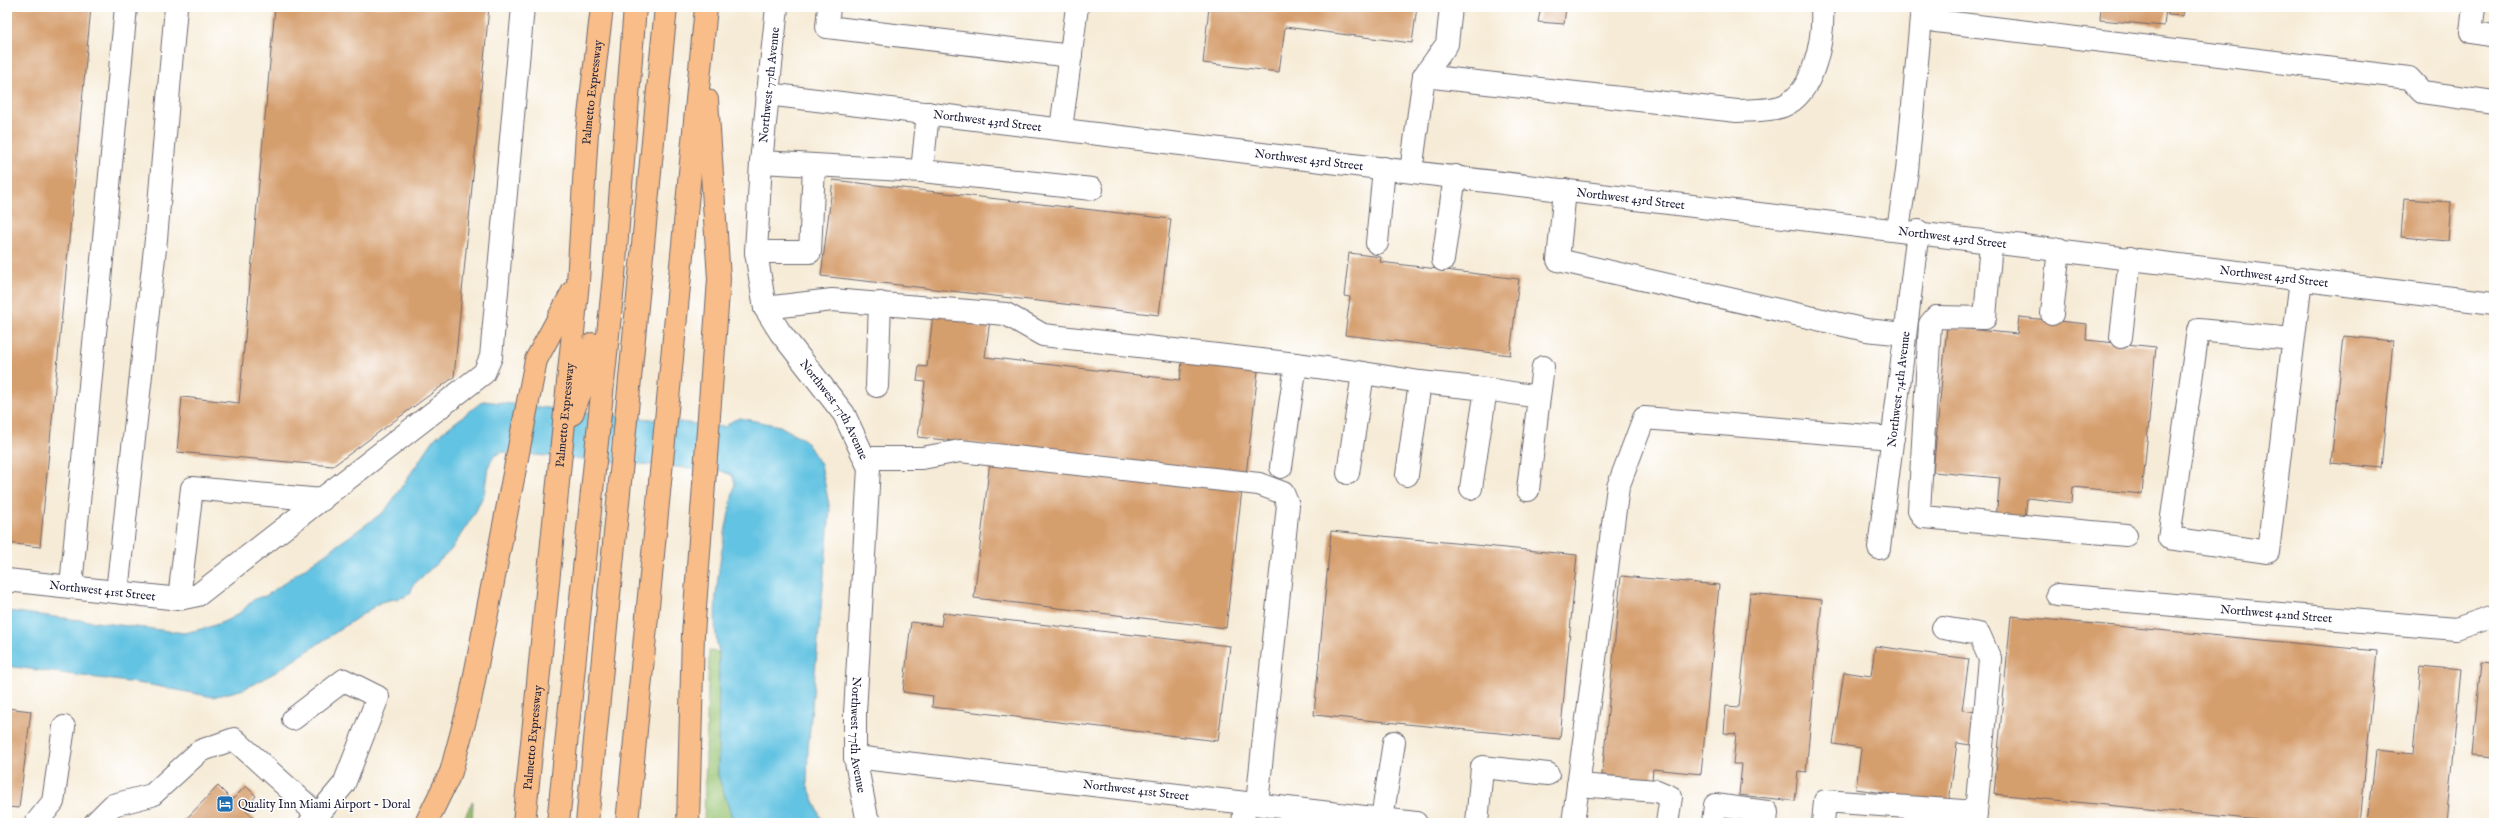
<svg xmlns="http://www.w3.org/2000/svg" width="2501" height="830" font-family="'IM FELL English',serif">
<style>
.green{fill:#96c371;stroke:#5c7256}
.water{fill:#64c3e2;stroke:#43728e}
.building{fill:#d59e6d}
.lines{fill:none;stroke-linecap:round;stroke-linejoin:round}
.minor-casing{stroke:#6c6871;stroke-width:24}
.highway-casing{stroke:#6c6871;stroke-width:24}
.minor{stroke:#fff;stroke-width:22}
.highway{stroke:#f8bd88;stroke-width:22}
.labels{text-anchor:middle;stroke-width:3;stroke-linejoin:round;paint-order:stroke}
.street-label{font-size:12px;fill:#22223b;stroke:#fff}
.poi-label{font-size:12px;fill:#22223b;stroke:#fff;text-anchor:start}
</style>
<rect width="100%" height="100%" fill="#fff"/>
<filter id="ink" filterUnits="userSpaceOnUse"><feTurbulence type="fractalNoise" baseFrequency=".025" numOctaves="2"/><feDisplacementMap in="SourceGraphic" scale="8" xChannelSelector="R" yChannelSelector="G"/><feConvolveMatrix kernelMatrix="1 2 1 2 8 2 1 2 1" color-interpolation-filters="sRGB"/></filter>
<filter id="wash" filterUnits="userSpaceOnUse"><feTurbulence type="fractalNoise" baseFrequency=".012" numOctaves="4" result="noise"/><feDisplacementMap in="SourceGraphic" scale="16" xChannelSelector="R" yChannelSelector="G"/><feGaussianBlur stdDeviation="0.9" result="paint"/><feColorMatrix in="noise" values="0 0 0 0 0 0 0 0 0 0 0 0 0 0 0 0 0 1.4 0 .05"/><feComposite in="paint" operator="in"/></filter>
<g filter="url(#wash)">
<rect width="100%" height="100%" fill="#f6ebd6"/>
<path class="green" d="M709,651L719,652L718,775L734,823H704Z
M472,802H473L472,823H462Z"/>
<path class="water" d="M483,401L725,427L732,421L740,418L780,426L805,440L821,465L830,510L808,749L807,784L823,823H734L718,775L719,652C707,610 726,528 735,483L732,475L721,471L501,452L494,456L488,467L484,494L475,513L450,551L413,585L411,592L404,597L381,602L276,672L244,689L213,697L151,685L7,666V611L184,633C202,629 222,625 238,614C251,605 249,598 266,596L385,511L435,438Z"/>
<g id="blocks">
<path class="building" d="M7,7H91L40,547L7,543Z
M275,7H489L454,377L333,466L177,452L182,397L239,403Z
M1209,7H1417L1412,43L1285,27L1279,72L1203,63Z
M1541,7H1566L1564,24L1538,22Z
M2101,7H2166L2164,26L2100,20Z
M2168,7H2184L2183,16L2168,15Z
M833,180L1171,219L1159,315L821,276Z
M2404,199L2451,202L2448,241L2401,237Z
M1349,253L1381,257L1380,262L1519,279L1510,355L1345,335L1350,297L1344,296Z
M933,314L990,320L985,357L1180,380L1182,362L1258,371L1246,475L918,437L925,382L917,381L919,366L927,367Z
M2019,317L2087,324L2086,340L2156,347L2142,494L2073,487L2072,503L2027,498L2025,521L1996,518L2000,478L1933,472L1947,327L2017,334Z
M2344,336L2393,341L2381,468L2331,463Z
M990,461L1242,490L1226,628L974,598Z
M1331,531L1577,555L1560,739L1314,715Z
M1621,576L1719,585L1701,774L1653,769L1652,780L1602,775Z
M1750,593L1822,600L1806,772L1798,771L1795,801L1739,795L1742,764H1733L1736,734L1724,733L1726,706L1739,707Z
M943,613L1230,646L1218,741L932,707L933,696L903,692L911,622L941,626Z
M2011,616L2377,651L2360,823H2290L1994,794Z
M1875,646L1969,659L1962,710L1982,713L1977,746L1957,743L1949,802L1856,789L1861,748L1833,744L1844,672L1871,676Z
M2481,662L2494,663V757L2472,755Z
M2421,666L2461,670L2446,823H2368L2376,750L2413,754Z
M7,708L31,711L19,808L7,807Z
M218,786L232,800L246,786L256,796L245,809L257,822L182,823Z"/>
</g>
</g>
<g filter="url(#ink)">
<use href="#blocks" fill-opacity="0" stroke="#6c6871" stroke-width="1"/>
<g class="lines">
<g class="minor-casing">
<g id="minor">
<path id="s1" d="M777,7L761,162L756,252L765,308L780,332L844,414L869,468L855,713V757L867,818L870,823"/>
<path d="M829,7L827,27L1071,56"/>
<path d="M2474,7L2471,32L2494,36"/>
<path d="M1936,21L2409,78L2422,92L2494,102"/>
<path d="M1424,76L1737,111C1751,110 1770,111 1783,106C1815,93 1824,37 1822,7"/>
<path id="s2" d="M767,94L2494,303"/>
<path d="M928,113L922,171L1092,189"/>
<path d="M1061,129L1077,7"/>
<path d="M761,162L922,171"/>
<path d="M1411,171L1424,76L1447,44L1451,7"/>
<path d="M1565,190L1558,260L1866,330L1905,334"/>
<path d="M1898,229L1907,171L1922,7"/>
<path d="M1991,242L1985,318L1936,317L1930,324L1919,511L1923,517L2126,535"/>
<path d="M1377,243L1384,168"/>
<path d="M756,252H810L814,166"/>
<path d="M1443,260L1455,176"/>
<path d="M765,308L832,300L1006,314L1043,335L1296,364L1281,467"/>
<path d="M2052,314L2059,249"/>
<path d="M2121,337L2130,258"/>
<path d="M2293,339L2198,330L2169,538L2268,552L2301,279"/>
<path d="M1296,364L1363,373L1348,473"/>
<path d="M1363,373L1420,382L1407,475"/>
<path d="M1420,382L1486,389L1471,488"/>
<path d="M877,386L880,303"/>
<path d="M1486,389L1539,397L1528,490"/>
<path d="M1539,397L1543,367"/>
<path d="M865,458H922L960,451L1259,484L1283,493L1288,505L1257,804"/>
<path id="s3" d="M1879,548L1918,231"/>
<path id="s4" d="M7,580L179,599L198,595L484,373L491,357L523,7"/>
<path d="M71,586L126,7"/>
<path d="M117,592L156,239L176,7"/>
<path id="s5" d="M2057,595L2456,629L2494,616"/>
<path d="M179,599L192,488L322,500"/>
<path d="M1943,628L1979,634L1990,659L1976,812"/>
<path d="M293,719L344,680L378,697L344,784L318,815"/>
<path id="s6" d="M855,757L1416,823"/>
<path d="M1578,785L1657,791L1671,797L1667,823"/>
<path d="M1382,819L1394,742"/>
<path d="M36,823L53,802L64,727"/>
<path d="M95,823L113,805L152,795L200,751L234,739L318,815L310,823"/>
<path d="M1243,823L1245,803"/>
<path d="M1477,823L1482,767L1548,774"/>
<path d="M1573,823L1618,487L1644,418L1893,438"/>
<path d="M1713,823L1715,805L1767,812L1766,823"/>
<path d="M1823,823L1825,801L1976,812L1975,823"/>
</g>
</g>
<g class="highway-casing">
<g id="highway">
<path d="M572,414L589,370L593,344"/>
<path d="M426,823L451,772L470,701L536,360L573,291"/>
<path id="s7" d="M524,823L578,282L587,132L602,7"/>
<path d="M558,823L614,276L635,7"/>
<path d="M587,823L666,7"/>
<path d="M627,823L706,7"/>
<path d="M688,823L693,635L719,279L707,100"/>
</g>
</g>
<use href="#minor" class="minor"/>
<use href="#highway" class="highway"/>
</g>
</g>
<defs>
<g id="hotel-square" transform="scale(0.9)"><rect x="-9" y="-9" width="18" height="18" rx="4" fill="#1f6fb2" stroke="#fff"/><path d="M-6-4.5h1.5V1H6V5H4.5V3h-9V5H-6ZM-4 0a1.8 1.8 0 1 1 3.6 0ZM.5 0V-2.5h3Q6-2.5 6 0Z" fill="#fff"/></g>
</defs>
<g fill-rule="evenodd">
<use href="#hotel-square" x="225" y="804"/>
</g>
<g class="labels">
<g class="street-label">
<text transform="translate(769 85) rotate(-84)" y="4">Northwest 77th Avenue</text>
<text dy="4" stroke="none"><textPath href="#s7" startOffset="734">Palmetto Expressway</textPath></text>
<text dy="4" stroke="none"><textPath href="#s2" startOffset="222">Northwest 43rd Street</textPath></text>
<text dy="4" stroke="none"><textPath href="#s2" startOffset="546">Northwest 43rd Street</textPath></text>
<text dy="4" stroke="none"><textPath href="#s2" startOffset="870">Northwest 43rd Street</textPath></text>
<text dy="4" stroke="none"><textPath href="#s2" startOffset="1194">Northwest 43rd Street</textPath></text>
<text dy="4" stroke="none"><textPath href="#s2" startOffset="1518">Northwest 43rd Street</textPath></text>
<text dy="4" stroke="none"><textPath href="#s3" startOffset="160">Northwest 74th Avenue</textPath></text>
<text dy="4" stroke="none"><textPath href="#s1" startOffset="426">Northwest 77th Avenue</textPath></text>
<text dy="4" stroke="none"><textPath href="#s7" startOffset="410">Palmetto Expressway</textPath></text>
<text dy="4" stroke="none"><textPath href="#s4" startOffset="96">Northwest 41st Street</textPath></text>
<text dy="4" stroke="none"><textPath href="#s5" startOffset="220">Northwest 42nd Street</textPath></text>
<text dy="4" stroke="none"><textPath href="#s1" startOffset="762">Northwest 77th Avenue</textPath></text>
<text dy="4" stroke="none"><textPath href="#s7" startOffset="86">Palmetto Expressway</textPath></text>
<text dy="4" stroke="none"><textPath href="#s6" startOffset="283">Northwest 41st Street</textPath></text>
</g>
<g class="poi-label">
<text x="238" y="808">Quality Inn Miami Airport - Doral</text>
</g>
</g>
<rect width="2501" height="830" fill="none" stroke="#fff" stroke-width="24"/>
</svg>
